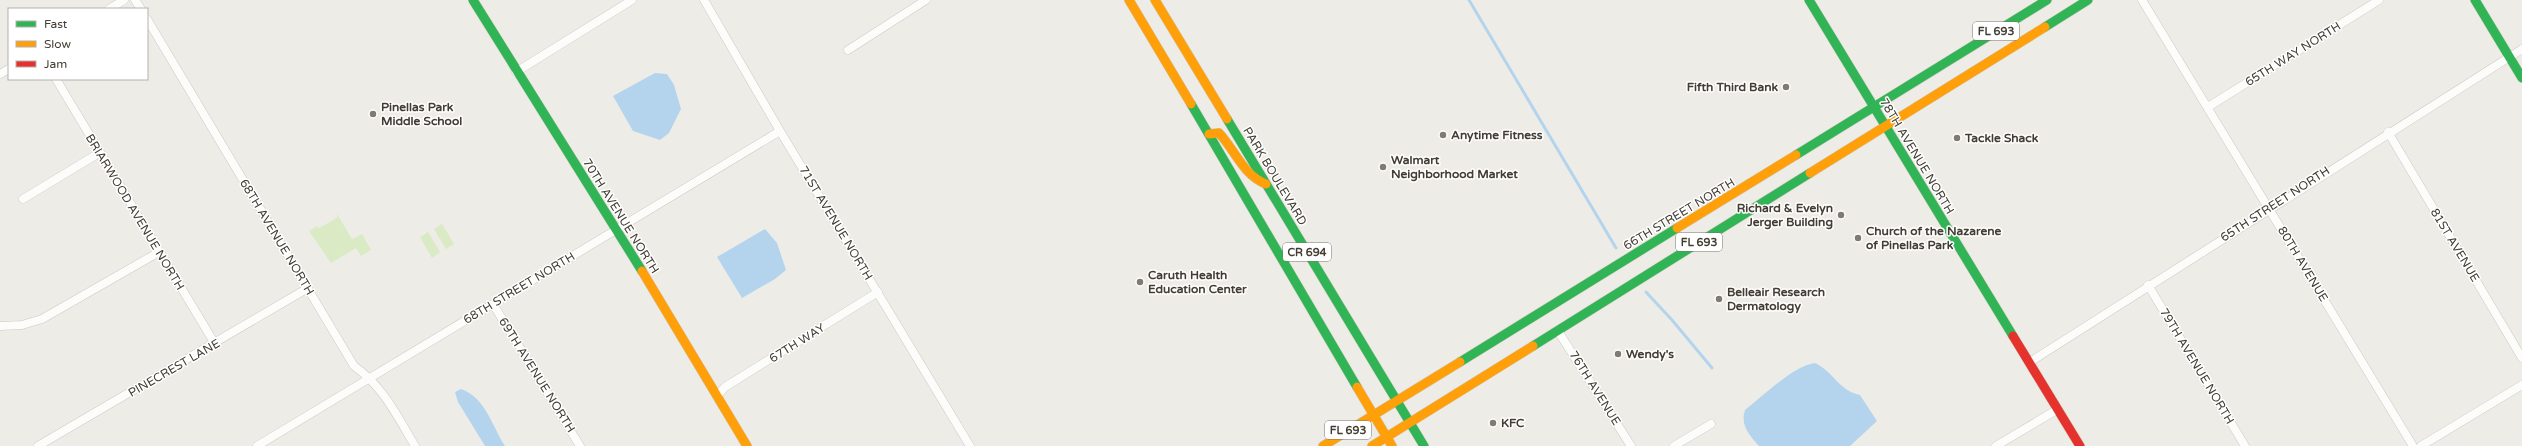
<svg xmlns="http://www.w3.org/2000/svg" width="2522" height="446" font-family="'Varela Round',sans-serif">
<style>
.green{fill:#daeac4}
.water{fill:#b4d4ee}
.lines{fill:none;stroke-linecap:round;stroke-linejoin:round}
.stream{stroke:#b4d4ee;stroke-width:3}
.street-casing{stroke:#cccac4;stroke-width:9}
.fast-casing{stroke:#cdc9bd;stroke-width:10}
.slow-casing{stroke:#cdc9bd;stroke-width:10}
.jam-casing{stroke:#cdc9bd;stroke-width:10}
.street{stroke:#fcfcfb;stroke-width:8}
.fast{stroke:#30b455;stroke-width:9}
.slow{stroke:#ff9f0a;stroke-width:9}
.jam{stroke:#e5322d;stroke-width:9}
.poi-dot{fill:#7f7a72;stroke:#fff;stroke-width:1.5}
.labels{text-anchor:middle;stroke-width:3;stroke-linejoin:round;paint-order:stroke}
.shield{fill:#fff;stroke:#7b7770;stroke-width:1}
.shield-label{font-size:11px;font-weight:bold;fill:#433d33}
.street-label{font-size:12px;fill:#433d33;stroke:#fff}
.poi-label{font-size:12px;font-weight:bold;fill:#433d33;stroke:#fff;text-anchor:start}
</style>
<rect width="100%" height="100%" fill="#eeece6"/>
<path class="green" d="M337,214L352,239L362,234L371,250L361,256L356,248L331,263L309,231L317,226L319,228L337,218Z
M442,224L454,244L446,249L434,229Z
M428,232L440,252L432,258L420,237Z"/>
<path class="water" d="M655,73L667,74L674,85L681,109L669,133L660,140L633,131L613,96Z
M765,229L777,243L786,270L775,279L742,298L717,257Z
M1815,363C1834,372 1839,391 1860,395L1877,421L1850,446H1759C1749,435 1740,425 1745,410C1763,396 1793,366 1815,363Z
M461,389C485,397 492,426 505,446H485L458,402L455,392Z"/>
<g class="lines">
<path class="stream" d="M1469,0L1616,248
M1646,292L1672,320L1712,368"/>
<g class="street-casing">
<path id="street" d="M135,0L141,9
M704,0L780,131L970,446
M2142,0L2413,446
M109,9L124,0
M147,19L354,366C383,386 397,416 415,446
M848,50L926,0
M516,72L632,0
M0,74L9,69
M56,79L215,344
M2208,107L2379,0
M2388,132L2522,358
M23,199L99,153
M2148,285L2245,446
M493,304L580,446
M0,326L22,325L42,319L159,252
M1558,331L1631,446
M2030,362L2522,49
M717,396L725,387L878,292
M38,446L308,288
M257,446L780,131
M1674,446L1711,424
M1996,446L2058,409
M2421,446L2522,385"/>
</g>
<g class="fast-casing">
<path id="fast" d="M473,0L642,271
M1809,0L2013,336
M2475,0L2522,78
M2045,27L2088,0
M1191,104L1357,387
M1227,119L1424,446
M1796,155L2047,0
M1533,346L1810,173
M1460,362L1677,228"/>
</g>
<g class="slow-casing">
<path id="slow" d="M1129,0L1191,104
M1155,0L1227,119
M1209,134L1219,133C1235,150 1243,175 1266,184
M1810,173L2045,27
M1677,228L1796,155
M642,271L747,446
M1357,387L1392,446
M1323,446L1460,362
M1372,446L1533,346"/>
</g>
<g class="jam-casing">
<path id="jam" d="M2013,336L2080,446"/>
</g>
<use href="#street" class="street"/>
<use href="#fast" class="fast"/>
<use href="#slow" class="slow"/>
<use href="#jam" class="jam"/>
</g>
<g class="poi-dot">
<circle cx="1786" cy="87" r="4"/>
<circle cx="373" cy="114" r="4"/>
<circle cx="1443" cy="135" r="4"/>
<circle cx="1957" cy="138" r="4"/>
<circle cx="1383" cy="167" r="4"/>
<circle cx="1841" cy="215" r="4"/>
<circle cx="1858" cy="238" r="4"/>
<circle cx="1140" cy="282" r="4"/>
<circle cx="1719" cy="299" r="4"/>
<circle cx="1618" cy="354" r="4"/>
<circle cx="1493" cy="423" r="4"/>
</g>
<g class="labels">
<g class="shield">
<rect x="1973" y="22" width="46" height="18" rx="3"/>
<rect x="1676" y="233" width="46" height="18" rx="3"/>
<rect x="1283" y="243" width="48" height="18" rx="3"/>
<rect x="1325" y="421" width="46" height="18" rx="3"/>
</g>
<g class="shield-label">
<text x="1996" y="35">FL 693</text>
<text x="1699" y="246">FL 693</text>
<text x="1307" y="256">CR 694</text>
<text x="1348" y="434">FL 693</text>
</g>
<g class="street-label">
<text transform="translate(2293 54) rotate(-32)" y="4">65TH WAY NORTH</text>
<text transform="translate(1917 156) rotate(59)" y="4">78TH AVENUE NORTH</text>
<text transform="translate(1275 176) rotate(59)" y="4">PARK BOULEVARD</text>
<text transform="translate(2275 204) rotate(-33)" y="4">65TH STREET NORTH</text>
<text transform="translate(135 212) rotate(59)" y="4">BRIARWOOD AVENUE NORTH</text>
<text transform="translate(1679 214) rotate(-31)" y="4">66TH STREET NORTH</text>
<text transform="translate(621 216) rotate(58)" y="4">70TH AVENUE NORTH</text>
<text transform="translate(836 223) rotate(59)" y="4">71ST AVENUE NORTH</text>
<text transform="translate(277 237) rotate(59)" y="4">68TH AVENUE NORTH</text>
<text transform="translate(2455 245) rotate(59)" y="4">81ST AVENUE</text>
<text transform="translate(2303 264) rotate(59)" y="4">80TH AVENUE</text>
<text transform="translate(519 288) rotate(-31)" y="4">68TH STREET NORTH</text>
<text transform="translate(797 343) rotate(-32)" y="4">67TH WAY</text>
<text transform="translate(2197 366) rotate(59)" y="4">79TH AVENUE NORTH</text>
<text transform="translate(174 368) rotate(-30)" y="4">PINECREST LANE</text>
<text transform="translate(537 375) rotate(58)" y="4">69TH AVENUE NORTH</text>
<text transform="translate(1595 388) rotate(58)" y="4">76TH AVENUE</text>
</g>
<g class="poi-label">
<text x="1778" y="91" text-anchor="end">Fifth Third Bank</text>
<text x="381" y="111">Pinellas Park<tspan x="381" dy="14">Middle School</tspan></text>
<text x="1451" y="139">Anytime Fitness</text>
<text x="1965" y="142">Tackle Shack</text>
<text x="1391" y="164">Walmart<tspan x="1391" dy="14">Neighborhood Market</tspan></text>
<text x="1833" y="212" text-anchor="end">Richard &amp; Evelyn<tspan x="1833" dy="14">Jerger Building</tspan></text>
<text x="1866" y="235">Church of the Nazarene<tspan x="1866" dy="14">of Pinellas Park</tspan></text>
<text x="1148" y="279">Caruth Health<tspan x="1148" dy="14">Education Center</tspan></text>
<text x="1727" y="296">Belleair Research<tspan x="1727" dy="14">Dermatology</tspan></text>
<text x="1626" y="358">Wendy's</text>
<text x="1501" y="427">KFC</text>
</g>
</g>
<rect x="8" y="8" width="140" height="72" fill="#ffffff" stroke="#b4b1ad"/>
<rect x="16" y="21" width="20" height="6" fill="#30b455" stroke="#b4b1ad"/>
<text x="44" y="28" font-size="12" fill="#433d33">Fast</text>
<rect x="16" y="41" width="20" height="6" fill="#ff9f0a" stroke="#b4b1ad"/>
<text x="44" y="48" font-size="12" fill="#433d33">Slow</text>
<rect x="16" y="61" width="20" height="6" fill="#e5322d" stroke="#b4b1ad"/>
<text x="44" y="68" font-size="12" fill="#433d33">Jam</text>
</svg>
